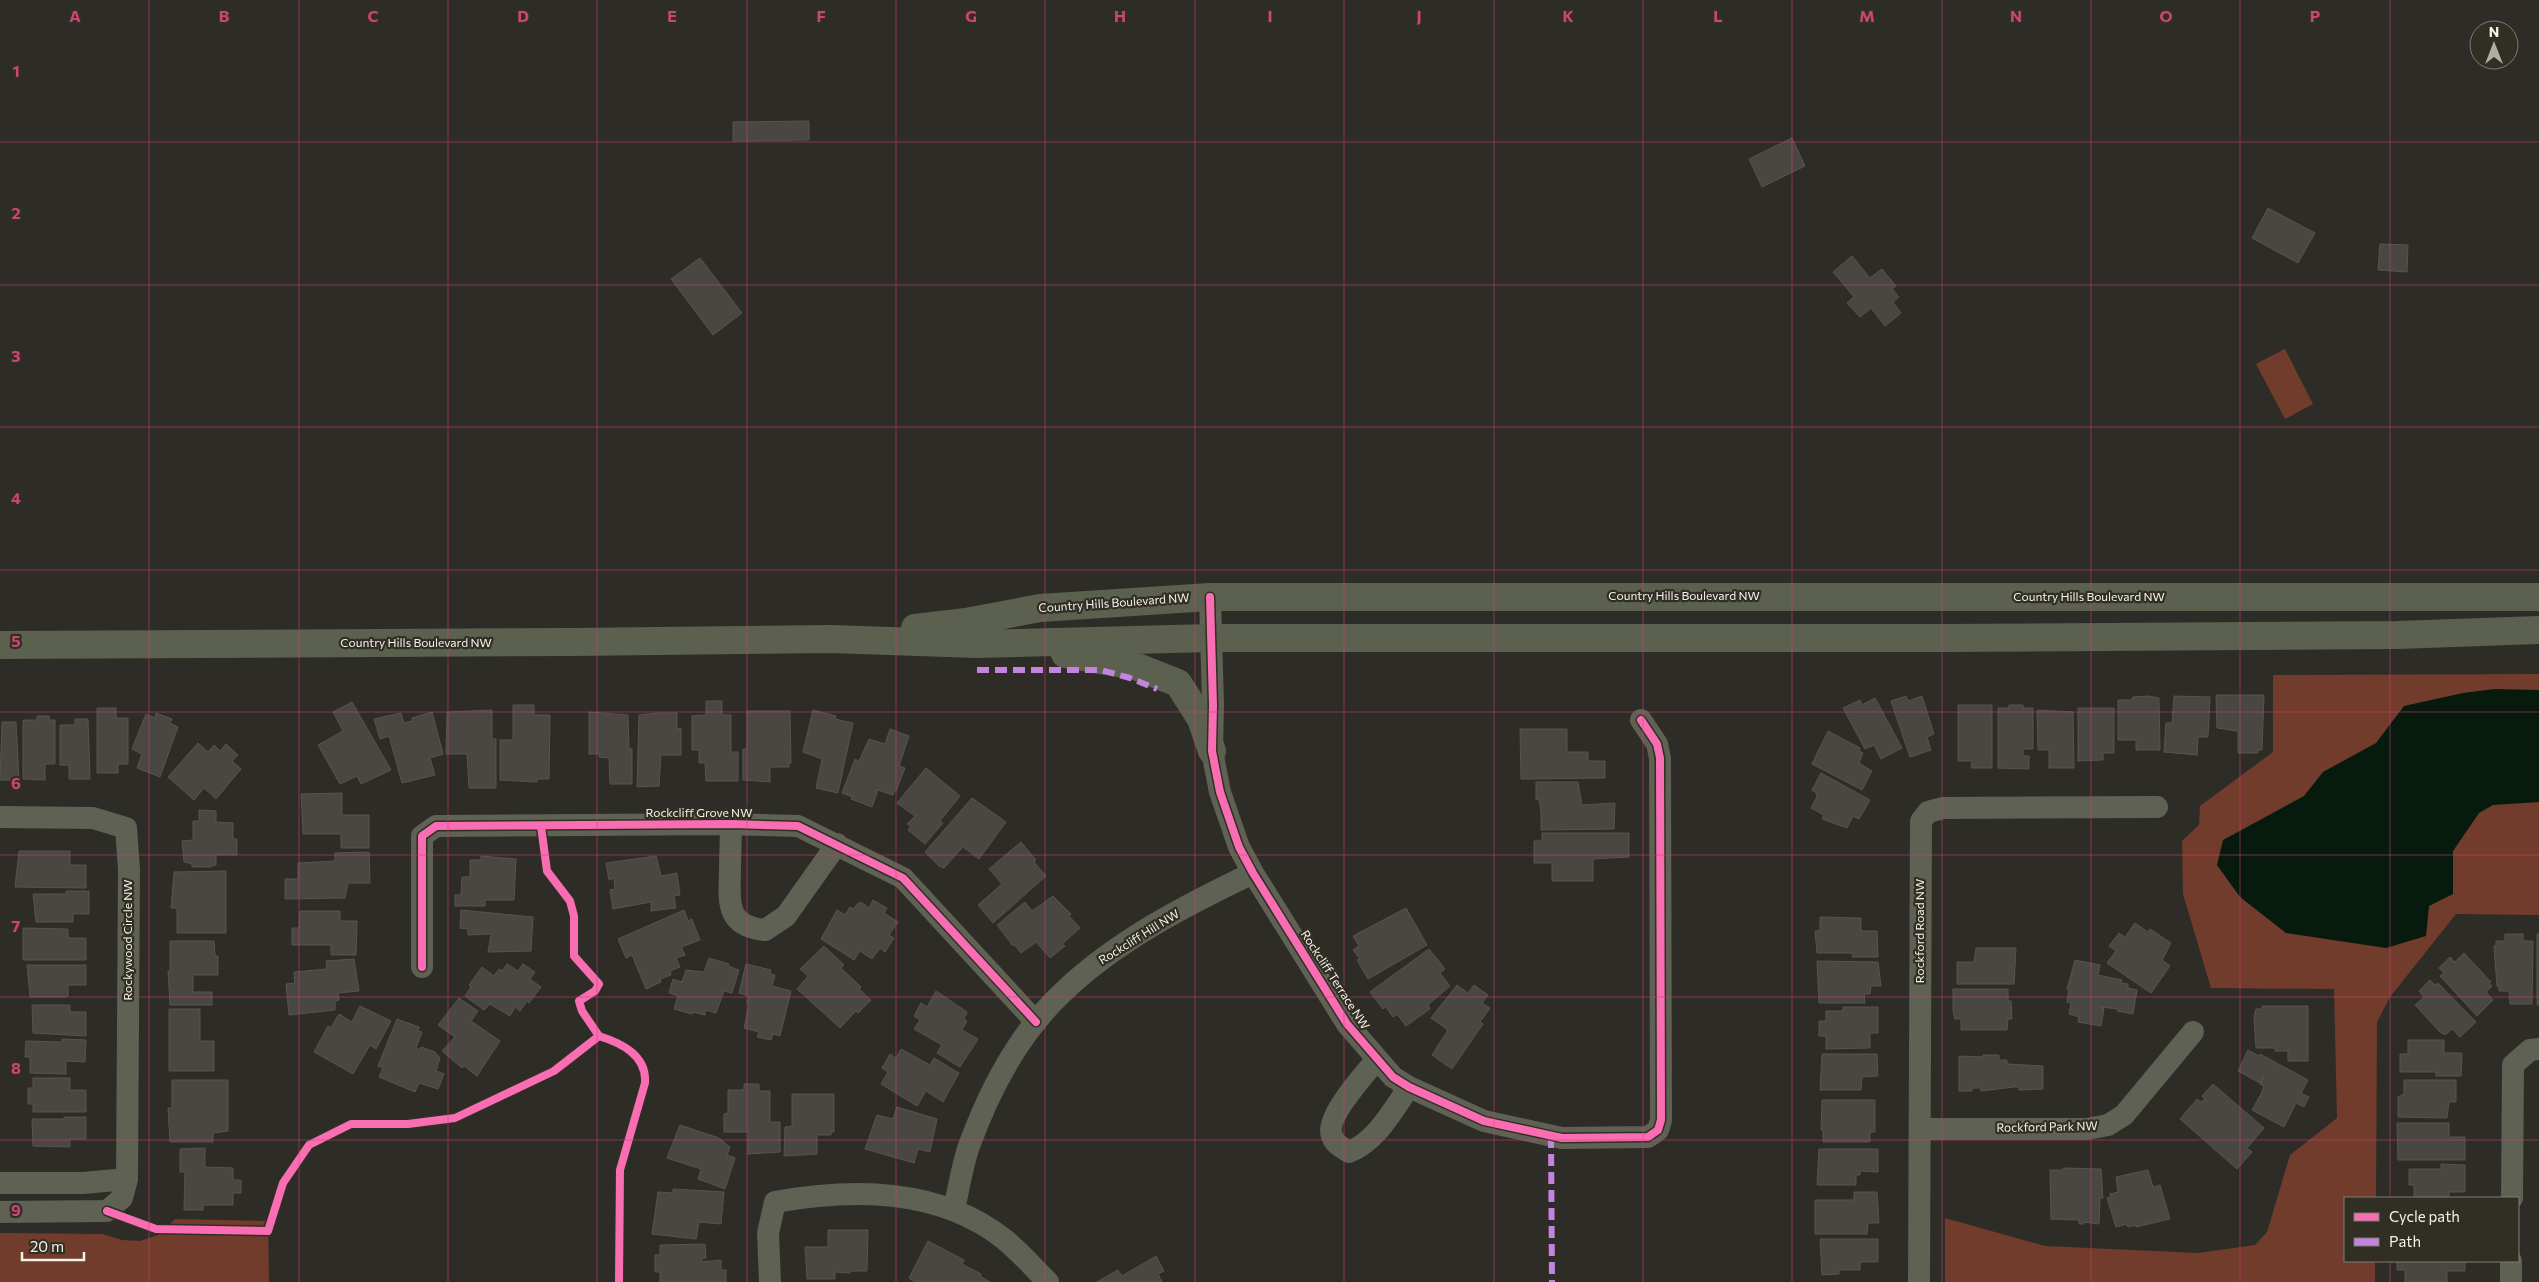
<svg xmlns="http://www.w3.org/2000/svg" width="2539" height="1282" font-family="Commissioner,sans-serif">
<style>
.green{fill:#723c2d}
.water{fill:#061a0d}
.building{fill:#4a4743;stroke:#575450}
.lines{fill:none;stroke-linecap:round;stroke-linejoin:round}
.street{stroke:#5e6154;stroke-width:22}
.secondary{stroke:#5b614e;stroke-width:28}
.quiet{stroke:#c483df;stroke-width:6;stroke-dasharray:12 6;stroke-linecap:butt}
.cycleway-casing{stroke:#312e23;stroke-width:11}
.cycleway{stroke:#f96db3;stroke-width:8}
.grid{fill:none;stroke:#cc4478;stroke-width:1;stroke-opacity:0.55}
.labels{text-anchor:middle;stroke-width:4.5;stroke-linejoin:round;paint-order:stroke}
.street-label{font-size:12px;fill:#f4f2eb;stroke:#312e23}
.grid-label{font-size:16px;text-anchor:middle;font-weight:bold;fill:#cc4478;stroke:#312e23;stroke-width:4.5;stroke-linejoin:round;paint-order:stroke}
</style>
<rect width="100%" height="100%" fill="#2e2c26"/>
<path class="green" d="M2285,349L2313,404L2285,419L2256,364Z
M2539,674V915L2456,914L2390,997L2377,1022L2376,1198H2345V1261H2375V1282H1945V1218L2045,1246L2198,1253L2255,1245L2267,1232L2290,1155L2337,1118L2334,989L2211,988L2183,894L2182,841L2199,825L2200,806L2273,752V675Z
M175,1219L268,1221L269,1282H0V1233L102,1234L122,1240L140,1241L158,1235Z"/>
<path class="water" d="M2494,689L2539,690V802L2493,805L2479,813L2453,851V894L2429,906L2426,936L2386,948L2286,933L2240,897L2217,865L2223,840L2304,796L2323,772L2376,743L2404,706L2463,693Z"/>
<path class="building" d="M809,121V140L733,141V122Z
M1792,138L1805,166L1762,187L1749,159Z
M2268,208L2315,233L2298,263L2252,238Z
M2380,244L2408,245L2407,272L2378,270Z
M1852,256L1870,278L1882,269L1896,286L1892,289L1899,297L1893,302L1901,313L1885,326L1871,308L1860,317L1847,303L1854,297L1833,272Z
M700,258L742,313L713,335L671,279Z
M2216,695H2264L2262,750H2258V753H2238V731L2217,728Z
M1906,696L1908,701L1922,696L1934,734L1927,737L1931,750L1910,757L1891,701Z
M2148,696L2159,698L2160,750H2136V740H2118V700H2132L2133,697Z
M2174,696L2210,697L2208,737H2198L2197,755L2164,752L2166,723H2172Z
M1875,698L1902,748L1881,759L1874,745L1865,749L1843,708L1860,700L1862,705Z
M706,701H722V715H731V752H738V781H706L705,763H699V750H692V716L706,715Z
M352,702L391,770L361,784L357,776L340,784L318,745L343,731L333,712Z
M513,705H534V715H550L549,779H537V782L500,780V740H513Z
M1958,705H1992V768H1971L1972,761H1958Z
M2009,705H2023V708H2033V749H2023V756H2029V769L1998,768V708H2009Z
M97,708H116V718H128V764H118V773H97Z
M2078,708H2114V753H2103V760L2078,761Z
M492,710V739H496V788H469L467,754H446L447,712Z
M813,710L836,716L835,719L853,723L838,793L816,788L822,759L803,752Z
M2037,710L2073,712L2074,768H2049V750H2038Z
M747,711H790L791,763H789V767H770V782L743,780V749H747Z
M432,712L443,754L430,758L435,775L402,783L389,736L380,739L374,719L401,713L404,723L412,721V718Z
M589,712L628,715L629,749H632V784H610L609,758L599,757L600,754H589Z
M156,713L172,719L170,723L178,727L160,777L137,768L142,754L132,749L146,714L155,718Z
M657,713H677V729L681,728V755H661L659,786L637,787L639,715Z
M37,716H49V720H55V764H45V780L23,779V720H37Z
M75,719H88L90,779H69V765H60V725H75Z
M2,722H16L19,780H0Z
M890,729L909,736L899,766L905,768L896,791L894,790L893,795L878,790L872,807L851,799L852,797L842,793L855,759L859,761L869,739L885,744Z
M1520,729H1567V752H1588V761H1605V778L1521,779Z
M1828,731L1860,748L1859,751L1863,753L1859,763L1872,771L1862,790L1812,764Z
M198,743L208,752L214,745L220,751L226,744L238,755L232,761L241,769L216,799L204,788L194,800L168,777Z
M926,768L960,796L940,821L943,823L925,844L908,830L911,827L907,824L915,816L897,803Z
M1821,773L1870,800L1859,819L1853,816L1847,828L1822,819L1824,815L1811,808L1817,797L1816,793L1812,790Z
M1536,782H1578L1582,805L1615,803L1614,829L1541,830V812L1539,799L1536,800Z
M342,793V815H369V848H341V834H303L301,794Z
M972,798L1006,822L979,859L963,847L944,868L939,866L925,852Z
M199,810L216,811V822L233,823V839H237V855H216V865L209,867H192V864L184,862L182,841L193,840V821H199Z
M1542,833H1629V857L1593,859V881H1552V863H1534V841H1542Z
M1021,842L1036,860L1034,862L1046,876L993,923L978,905L1002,884L989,869Z
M19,851H70V865H86V888L15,887Z
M369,852L370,883H348L345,898L285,899V879H298V863L335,861V853Z
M481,856L516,859L514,900H485V906H455V895H461L462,877H470V860H481Z
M656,856L661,876L677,873L680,895L674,896L676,908L651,911V902L613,909L610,890L615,889L614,878L609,880L606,863Z
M226,871V933H177V908H171L174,872Z
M66,891H89V914H73V922H36L33,894H66Z
M1053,896L1071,914L1069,916L1080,928L1062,944L1065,946L1050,958L1036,942L1021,953L1014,944L1013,946L997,925L1025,902L1032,911Z
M873,900L887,908L884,913L898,922L889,935L894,938L885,952L880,948L872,959L860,951L854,960L821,939L837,910L845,915L850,907L853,909L857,904L861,902L869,908Z
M1406,908L1427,945L1368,979L1357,960L1360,959L1353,950L1359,946L1353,936Z
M461,910L533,917L531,951L488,952L491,934L468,935V929L460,928Z
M684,910L688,921L692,919L700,940L681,947L685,955L676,958L680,967L670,971L671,975L660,979L661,982L646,989L632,955L626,958L618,939Z
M300,911H340V921H357L356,955H331V945H292V928H299Z
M1820,917L1861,918V931H1877L1878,957H1852L1853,953H1817L1815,931H1820Z
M2135,923L2148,932L2150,929L2171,943L2162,960L2170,966L2151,993L2107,963L2116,951L2109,946L2119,933L2125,937Z
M23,928L68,929V938H86V960H23Z
M2505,934H2523V941H2533L2532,1004H2510L2509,991H2499V986H2497L2494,946H2496V941H2505Z
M2537,934H2539V1005H2537Z
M170,941H214L215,956H218V975H193V992H212V1005H170L168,971H170Z
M824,946L844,965L841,968L861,987L859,989L871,1000L858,1013L856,1011L840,1028L797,989L808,976L800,969Z
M1976,948H2016L2014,984H1957V962H1974Z
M1429,949L1445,969L1440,973L1450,986L1428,1005L1430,1009L1406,1026L1397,1014L1393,1017L1386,1007L1383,1009L1370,992Z
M2464,953L2491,982L2489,984L2492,986L2486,992L2493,1000L2477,1016L2440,976L2444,973L2439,968L2450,957L2455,962Z
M709,958L729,964L728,966L739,970L732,993L724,991L716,1013L706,1010L705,1015L693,1012L692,1014L674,1009L678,996L669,993L673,979L682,982L686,970L704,972Z
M354,959L359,991L338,993L339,1000L335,1001V1010L289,1015L286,984L295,983L294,972L327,969L326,961Z
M2075,960L2100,965L2098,975L2122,980L2121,983L2128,984V988L2137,990L2133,1014L2117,1011L2118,1009L2100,1007L2104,1009L2101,1026L2078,1022L2079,1017L2069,1014L2071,1003L2067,1002L2069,989H2067Z
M1817,961L1878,962L1881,986H1871L1870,994H1864L1865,1003H1819Z
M507,964L518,971L523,964L535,972L530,979L541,987L529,1003L527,1001L520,1011L515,1007L510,1016L490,1004L484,1010L465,996L471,987L469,985L482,967L494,976L499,969L502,971Z
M746,964L771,970L770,974L775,975L772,986L791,991L780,1036L773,1034L771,1040L757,1037L759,1032L744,1028L749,1004H747L749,996L739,993Z
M27,965H86V985H68V996L65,997H30Z
M2430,980L2435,985L2438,983L2476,1022L2460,1037L2452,1029L2445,1035L2440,1032L2415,1005L2424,997L2419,991Z
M1457,985L1468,993L1474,985L1488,995L1482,1003L1490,1008L1480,1022L1483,1024L1452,1069L1432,1055L1448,1030L1431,1018Z
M1953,989H2008V1001H2011L2012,1019H2008L2007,1030H1961V1019H1955L1953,1011Z
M936,991L967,1012L964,1019L967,1021L962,1030L978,1039L960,1067L937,1053L942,1045L914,1029L920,1020L914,1016L921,1003L927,1007Z
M459,998L478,1011L471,1021L500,1041L477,1076L464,1066L462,1068L442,1051L455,1037L438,1025Z
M32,1005H70V1012H86V1036L33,1033Z
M360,1006L391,1021L376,1049L370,1045L353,1074L314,1052L328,1026L331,1028L339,1014L352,1022Z
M2262,1006H2308V1061H2288V1051H2275V1048H2256L2254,1017L2256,1009H2262Z
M1843,1007H1878V1033H1870V1048L1826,1049V1036H1819V1021H1826V1011H1843Z
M169,1009H200V1041H214V1071H169Z
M397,1019L419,1027L418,1031L422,1032L416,1048L420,1050L421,1047L435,1052L440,1058L436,1071L444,1074L438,1089L419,1083L415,1092L379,1077L383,1068L378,1066Z
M62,1039L86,1040L85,1062L66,1061V1074L30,1073V1057H25L26,1041L62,1042Z
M2408,1040H2444V1053H2462L2461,1076H2436V1072H2400V1054H2408Z
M901,1049L930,1065L934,1058L959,1073L943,1102L926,1091L917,1106L881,1084L888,1072L882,1068L890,1054L896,1058Z
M2248,1050L2259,1056L2260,1054L2308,1080L2301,1093L2309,1097L2304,1107L2296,1103L2284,1127L2252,1110L2261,1094L2264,1086L2260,1084L2264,1077L2260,1083L2238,1071Z
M1822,1054H1877L1878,1076L1862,1077L1861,1090H1820Z
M1983,1055H1999V1060H2007V1064L2043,1066V1089L2019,1090V1087H2014L1981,1091V1088H1972V1091H1959V1056L1983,1057Z
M33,1078H70V1090H86V1112H33V1104H28V1088H33Z
M172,1080H228V1131L213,1133V1142H170L168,1108H172Z
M2404,1080H2456V1102H2449L2447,1118L2398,1117V1097L2404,1094Z
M744,1084H759V1091H770V1122H780V1152L748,1154V1132H724V1114L728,1113V1090H744Z
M2213,1084L2264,1128L2247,1148L2252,1152L2237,1169L2180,1119L2197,1099L2201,1102L2205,1099L2202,1096Z
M792,1094H834V1132H831V1135H817V1154L784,1156L785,1127L792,1126Z
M1822,1100H1875V1132H1870V1142H1823V1130H1821Z
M897,1107L937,1119L930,1152L918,1149L914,1163L865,1149L877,1115L893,1119Z
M64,1117H86V1139H70V1147L33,1146L32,1119H64Z
M2397,1123H2449V1137H2465V1160H2398Z
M680,1125L719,1138L730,1147L727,1155L735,1158L725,1189L698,1179L701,1169L667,1158Z
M205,1148V1167L233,1168V1180H241V1193H233V1205H203V1210H184L185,1172H180V1149Z
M1819,1149H1878V1172L1860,1171V1175H1856V1185H1817Z
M2441,1164L2465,1165V1192H2449V1198H2414V1185H2409V1169H2441Z
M2063,1168L2101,1169L2103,1198H2100L2099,1224L2084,1222V1224H2079V1220L2051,1219L2050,1170H2063Z
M2148,1170L2153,1187L2160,1185L2170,1219L2136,1227V1225L2128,1227L2127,1224L2116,1227L2107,1198L2111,1197L2110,1194L2118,1192L2116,1177Z
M673,1189L724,1192L721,1224L699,1222L696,1239L652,1234L658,1192L673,1193Z
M1854,1192H1877L1879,1223H1868L1867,1234H1815V1200H1854Z
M828,1230H868L867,1271H850V1273L835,1272V1279H807L805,1247H828Z
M1820,1239H1878V1262H1860V1270H1839V1274L1822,1275Z
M928,1241L964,1260L962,1264L981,1274L980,1276L990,1282H915L909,1278Z
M705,1244L706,1258H702V1262L721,1260V1270H726V1282H660V1272H655V1255H660V1245Z
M1156,1256L1164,1271L1158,1274L1162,1282H1097L1118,1270L1122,1276Z
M2397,1261H2465V1271H2447V1282H2405V1270H2397Z"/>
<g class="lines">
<path class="street" d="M1210,597L1213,705L1212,751L1220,792L1239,847L1253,873L1347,1024L1393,1077L1409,1087L1484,1121L1562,1138L1648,1137L1658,1130L1661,1120L1660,758L1657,744L1641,720
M0,817L93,818L126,828L129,869L127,1179L122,1198L107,1211L0,1212
M731,824C731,839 730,855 730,871C729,903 726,926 765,930L786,916L837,844
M422,967V836L436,826L731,824L798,826L903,878L1036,1022
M1377,1059C1365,1074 1324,1118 1332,1136C1335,1145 1342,1147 1349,1152C1376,1142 1393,1110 1409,1087
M1920,1129H2087L2108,1125L2124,1115L2193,1032
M0,1183H83L127,1179
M2512,1198L2513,1065L2530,1050L2539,1049
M954,1209C959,1188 962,1166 969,1146C989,1091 1018,1035 1061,994C1114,942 1186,905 1253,873
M770,1282L768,1233L775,1202C854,1188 939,1188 1004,1239C1020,1252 1034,1268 1048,1282
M1919,1282L1921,821L1928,812L1943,808L2157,807
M2511,1282V1261"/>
<path class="secondary" d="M915,628L966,622L1040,608L1210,597H2539
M0,645L572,642L831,639L976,644L1211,638H1944L2397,635L2539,630
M1065,654L1135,666L1178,683L1201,719L1212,751"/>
<path class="quiet" d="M977,670H1101L1130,678L1157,689
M1551,1136L1552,1282"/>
<g class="cycleway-casing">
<path id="cycleway" d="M1210,597L1213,705L1212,751L1220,792L1239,847L1253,873L1347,1024L1393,1077L1409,1087L1484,1121L1562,1138L1648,1137L1658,1130L1661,1120L1660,758L1657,744L1641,720
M541,826L547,871L570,901L574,916V956L599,984L595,991L579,1001L582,1011L599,1036
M422,967V836L436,826L731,824L798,826L903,878L1036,1022
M107,1211L156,1229L268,1231L283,1183L309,1145L351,1124H408L455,1118L554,1071L599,1036C621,1043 647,1055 645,1083L620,1170L619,1282"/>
</g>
<use href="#cycleway" class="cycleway"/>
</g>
<path class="grid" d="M149,0V1282M299,0V1282M448,0V1282M597,0V1282M747,0V1282M896,0V1282M1045,0V1282M1195,0V1282M1344,0V1282M1494,0V1282M1643,0V1282M1792,0V1282M1942,0V1282M2091,0V1282M2240,0V1282M2390,0V1198M0,142H2539M0,285H2539M0,427H2539M0,570H2539M0,712H2539M0,855H2539M0,997H2539M0,1140H2539M2390,1261V1282"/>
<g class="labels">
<g class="street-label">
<text x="1684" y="600">Country Hills Boulevard NW</text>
<text x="2089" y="601">Country Hills Boulevard NW</text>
<text transform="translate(1114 603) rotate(-4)" y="4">Country Hills Boulevard NW</text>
<text x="416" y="647">Country Hills Boulevard NW</text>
<text x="699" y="817">Rockcliff Grove NW</text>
<text transform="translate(1920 931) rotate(-90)" y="4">Rockford Road NW</text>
<text transform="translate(1139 937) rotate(-32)" y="4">Rockcliff Hill NW</text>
<text transform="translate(128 940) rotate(-90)" y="4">Rockywood Circle NW</text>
<text transform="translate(1335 980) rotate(57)" y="4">Rockcliff Terrace NW</text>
<text transform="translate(2047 1127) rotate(-1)" y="4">Rockford Park NW</text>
</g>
</g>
<g class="grid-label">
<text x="75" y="22">A</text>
<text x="224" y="22">B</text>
<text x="373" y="22">C</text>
<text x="523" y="22">D</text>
<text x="672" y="22">E</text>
<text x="821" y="22">F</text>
<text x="971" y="22">G</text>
<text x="1120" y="22">H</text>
<text x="1270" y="22">I</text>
<text x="1419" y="22">J</text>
<text x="1568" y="22">K</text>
<text x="1718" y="22">L</text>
<text x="1867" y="22">M</text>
<text x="2016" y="22">N</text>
<text x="2166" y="22">O</text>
<text x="2315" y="22">P</text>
<text x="16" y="77">1</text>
<text x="16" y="219">2</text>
<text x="16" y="362">3</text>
<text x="16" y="504">4</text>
<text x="16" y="647">5</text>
<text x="16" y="789">6</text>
<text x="16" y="932">7</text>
<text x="16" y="1074">8</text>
<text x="16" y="1216">9</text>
</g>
<rect x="2344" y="1197" width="175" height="65" fill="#312e23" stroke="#7f7c73"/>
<rect x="2354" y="1213" width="25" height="8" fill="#f96db3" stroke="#7f7c73"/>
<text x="2389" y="1222" font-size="15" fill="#f4f2eb">Cycle path</text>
<rect x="2354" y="1238" width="25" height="8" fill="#c483df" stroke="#7f7c73"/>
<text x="2389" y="1247" font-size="15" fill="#f4f2eb">Path</text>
<g transform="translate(2494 45)"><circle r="24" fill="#312e23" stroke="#7f7c73"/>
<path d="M0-4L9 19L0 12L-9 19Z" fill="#afada6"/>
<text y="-8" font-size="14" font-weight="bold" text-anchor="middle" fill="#f4f2eb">N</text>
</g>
<path d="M22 1252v8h62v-8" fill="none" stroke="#f4f2eb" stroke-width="2.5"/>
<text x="30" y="1252" font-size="15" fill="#f4f2eb" stroke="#312e23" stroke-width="4" paint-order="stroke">20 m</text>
</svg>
